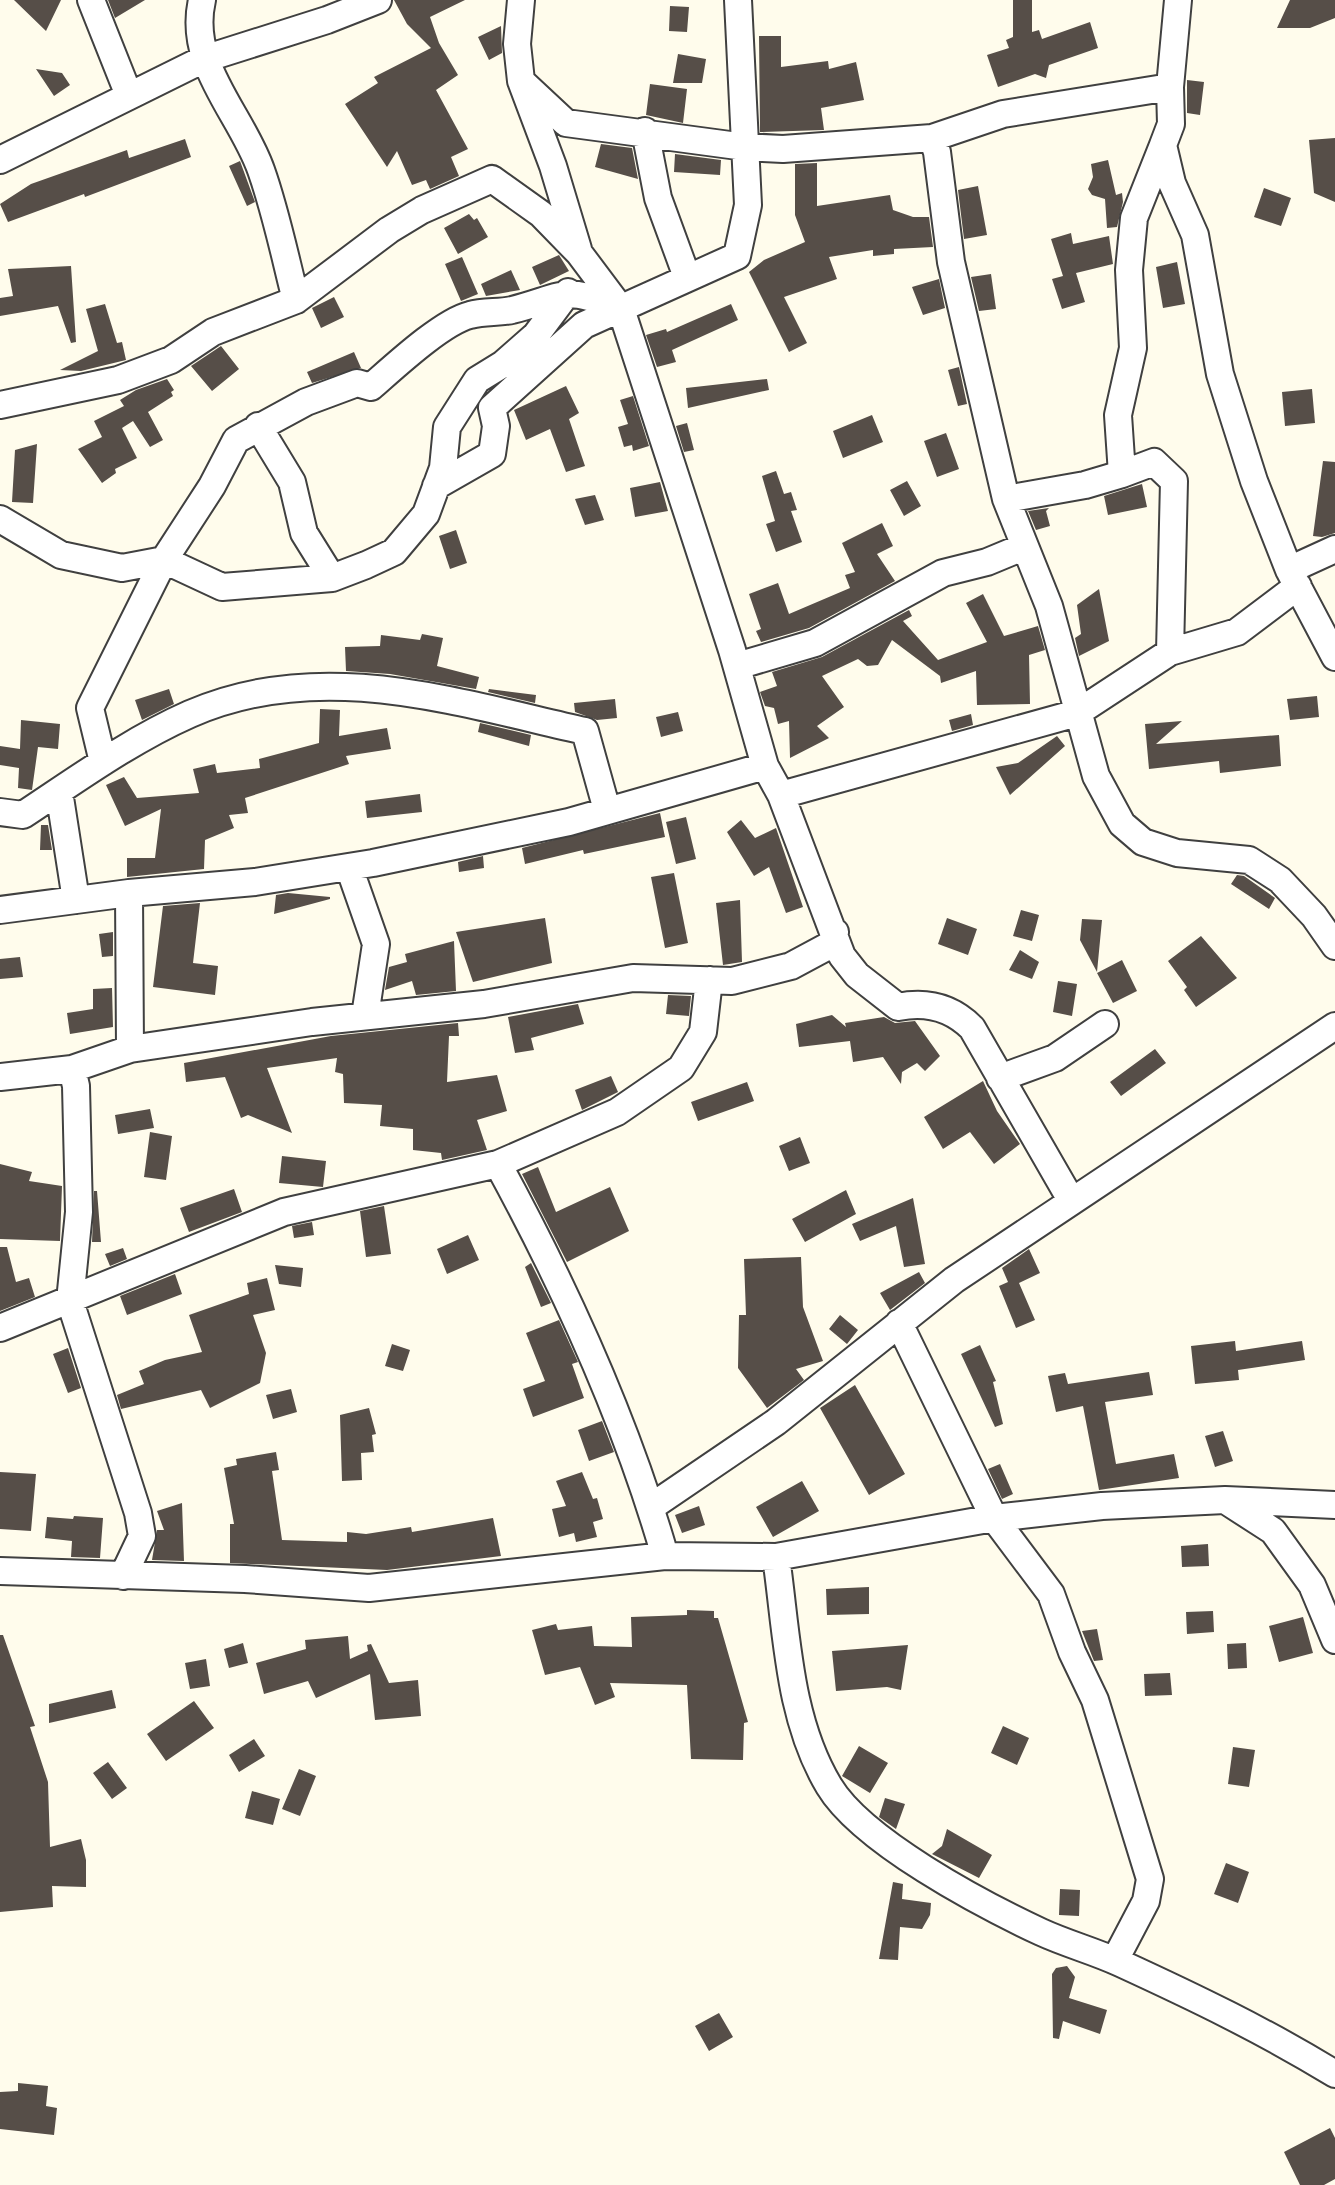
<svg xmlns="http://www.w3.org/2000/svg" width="1335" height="2185" font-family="Lora,serif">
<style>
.building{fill:#564e48}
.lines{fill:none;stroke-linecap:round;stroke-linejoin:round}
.minor-casing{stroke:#404040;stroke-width:30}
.minor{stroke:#fff;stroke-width:26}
</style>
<rect width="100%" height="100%" fill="#fffcec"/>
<path class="building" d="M14,0H61L46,31Z
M108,0H145L115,18Z
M394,0H465L430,17L439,43L458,75L436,90L468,149L451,157L459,176L430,189L426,180L412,185L397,151L387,167L345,104L378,83L374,77L431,48L407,24Z
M1013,0H1032V32L1039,30L1042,39L1090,22L1098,48L1049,65L1046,78L1035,74L998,87L987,55L1009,48L1006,40L1013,37Z
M1290,0H1335V18L1310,28H1277Z
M670,6L689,7L687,32L669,31Z
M501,26L502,53L489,60L478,37Z
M759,36H781V67L828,61L829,69L856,62L864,100L821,108L824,130L760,132Z
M678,54L706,59L702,83H673Z
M36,69L62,73L70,85L54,96Z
M1187,80L1204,82L1200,115L1187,113Z
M650,84L687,89L683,123L646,115Z
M1335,138V202L1314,193L1309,140Z
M185,139L191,157L85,197L84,194L8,222L0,204L31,184L127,150L129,158Z
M601,144L632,148L638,179L595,167Z
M675,154L721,160L720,175L674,172Z
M1108,160L1116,195L1122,193L1123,202L1117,227L1107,228L1105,199L1092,195L1088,189L1093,177L1091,164Z
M240,161L255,202L247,206L229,166Z
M817,163V206L890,195L893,210L913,217H929L933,247L894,249V254L873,256V250L829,257L837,279L784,297L807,343L789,352L749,272L764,260L805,242L795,215V164Z
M978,186L987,235L964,239L958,190Z
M1264,188L1291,198L1281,226L1254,217Z
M469,214L474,220L477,218L488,237L458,254L444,228Z
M1071,233L1073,244L1109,236L1113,264L1076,273L1085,302L1062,309L1052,279L1063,276L1051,239Z
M559,255L569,271L540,285L532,267Z
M462,257L478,294L461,301L445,264Z
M1177,262L1185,304L1163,308L1156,267Z
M71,266L76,342L71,343L58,306L0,316V298L13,296L8,269Z
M511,270L520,290L486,296L481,284Z
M991,274L996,309L979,311L971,277Z
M939,279L945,308L923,315L912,287Z
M334,297L344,317L321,328L312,308Z
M105,304L117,343L122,342L126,360L81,371L60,370L98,351L86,309Z
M731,304L738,320L672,350L676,362L657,367L646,335L666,329L667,332Z
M221,346L239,369L212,391L191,366Z
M354,352L361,368L312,383L307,372Z
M959,367L967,404L958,406L948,370Z
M167,379L174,390L171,392L173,396L148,412L163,440L150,447L133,421L122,428L137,458L115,469L116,473L102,483L78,449L102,437L94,421L124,406L120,400L136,390Z
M767,379L769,390L688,408L686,388Z
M566,386L579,413L569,419L585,466L566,472L550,429L526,440L514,410Z
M1312,389L1315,423L1285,426L1282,392Z
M633,396L649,446L633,451L632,445L624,447L618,427L628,424L620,400Z
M872,415L883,442L843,458L833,431Z
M687,423L694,450L684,452L676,426Z
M946,433L959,469L937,477L924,441Z
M37,444L33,503L12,502L15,450Z
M1323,461L1335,462V533L1322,537L1313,536Z
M776,471L784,494L791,492L797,510L791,511L802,542L776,552L766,524L775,521L762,476Z
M907,481L921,506L904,516L890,490Z
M660,482L668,511L635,517L630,488Z
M1142,484L1147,507L1108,515L1104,496Z
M595,495L604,520L585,525L575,499Z
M1049,508L1046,511L1050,526L1036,530L1028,511Z
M882,523L893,546L877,554L895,581L809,628L761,642L756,631L761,629L749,594L778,583L789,614L850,588L845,575L855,572L842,543Z
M456,530L467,563L450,569L439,536Z
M1099,589L1109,641L1079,656L1075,638L1081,634L1077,605Z
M983,594L1004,636L1038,626L1045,650L1029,655L1030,704L977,705L976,671L941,683L940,676L892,640L878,665L867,666L858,659L822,676L844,707L817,726L829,738L790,758L789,721L778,724L774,708L765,706L760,692L777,686L772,672L822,657L909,610L912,616L903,621L938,660L987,642L966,603Z
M422,634L443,638L437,666L479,677L476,689L390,674L346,671L345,647L380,646L381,635L420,640Z
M169,689L174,704L142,720L135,700Z
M489,689L536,695L535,703L488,692Z
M1317,696L1319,717L1290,720L1287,699Z
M615,699L617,718L597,720L575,712L574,703Z
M320,709L340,710L339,736L387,728L391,749L346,756L349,764L245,798L248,813L229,815L234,828L205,840L204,869L127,877V858H155L161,809L125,826L106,785L124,777L137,798L199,793L193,769L215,764L217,773L260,768L259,759L319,743Z
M678,712L683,731L661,737L656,717Z
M971,714L973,725L952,731L949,720Z
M21,720L60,724L58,749L38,747L32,790L18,788L19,768L0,765V746L20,749Z
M1182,721L1156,744L1279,735L1281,766L1220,773L1219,761L1149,769L1145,724Z
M480,723L531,735L529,746L478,732Z
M1057,736L1065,746L1010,795L996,767L1018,763Z
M420,794L422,812L367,818L365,801Z
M660,813L665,837L584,854L583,850L525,864L522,848Z
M686,817L696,859L676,864L666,822Z
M741,820L755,838L776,828L803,907L786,913L769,867L754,876L727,832Z
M41,825H48L52,850H40Z
M483,856L484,868L459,872L458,862Z
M674,873L688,943L665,948L651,877Z
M1237,875L1244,876L1275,898L1269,909L1231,884Z
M288,893L330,897V899L274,914L276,895Z
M740,900L742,962L723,965L716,903Z
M200,903L193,963L218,966L215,995L153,987L163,906Z
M1021,910L1039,915L1032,941L1013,936Z
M545,918L552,963L473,982L456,932Z
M947,918L977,929L968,955L938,944Z
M1082,919L1102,920L1097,972L1080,940Z
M113,932V956L102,957L99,934Z
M1201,936L1237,978L1196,1007L1184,990L1187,987L1168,961Z
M454,941L456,991L416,995L412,981L385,990L389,967L407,962L405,954Z
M1020,950L1039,962L1032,979L1009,970Z
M20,957L23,977L0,979V959Z
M1122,960L1137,991L1113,1003L1097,973Z
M1058,981L1077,984L1072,1016L1053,1012Z
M112,988L113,1027L70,1034L67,1013L93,1009V989Z
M668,995L691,996L689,1016L666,1014Z
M578,1004L584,1024L531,1038L534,1050L515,1053L508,1017Z
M832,1015L846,1027L845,1023L884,1017L895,1023L915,1021L940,1056L925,1071L917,1063L902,1072L901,1084L883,1057L853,1062L850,1041L799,1047L796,1024Z
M458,1023L459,1036H449L447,1082L497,1075L507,1111L477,1120L487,1150L442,1160L441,1153L413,1150V1129L380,1126L382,1105L344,1103L343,1074L335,1072L337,1058L267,1068L292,1133L248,1115L241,1118L225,1077L186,1082L184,1063L331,1036Z
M1155,1049L1166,1063L1121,1096L1110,1082Z
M611,1076L618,1092L582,1110L575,1090Z
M983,1081L997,1111L1020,1144L994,1164L970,1132L943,1149L924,1117Z
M747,1082L754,1101L698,1121L691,1102Z
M150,1109L154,1128L118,1134L115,1115Z
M150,1132L172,1136L166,1180L144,1177Z
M800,1137L810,1163L789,1171L779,1146Z
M282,1156L326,1161L323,1187L279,1183Z
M0,1164L32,1172L29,1181L62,1186L60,1241L0,1239Z
M538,1167L556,1212L610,1187L629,1231L567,1262L522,1174Z
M234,1189L242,1212L189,1232L180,1208Z
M846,1190L856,1214L805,1242L792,1219Z
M94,1191H97L101,1242H92Z
M913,1198L925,1264L904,1267L896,1226L860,1241L852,1224Z
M384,1206L391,1254L366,1257L360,1211Z
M312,1222L314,1235L294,1238L292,1226Z
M468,1235L479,1260L447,1274L437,1249Z
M0,1247H7L16,1282L29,1278L35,1297L0,1311Z
M123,1248L127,1259L110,1266L105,1254Z
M1029,1249L1040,1273L1019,1283L1035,1320L1016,1328L999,1286L1008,1282L1002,1268Z
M801,1257L803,1307L823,1361L796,1369L804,1380L767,1408L738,1368L739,1315H746L744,1259Z
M531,1263L551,1303L541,1307L525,1267Z
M275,1265L303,1268L301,1287L279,1284Z
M919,1272L925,1283L890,1310L880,1293Z
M175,1274L182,1294L127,1315L120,1296Z
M267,1278L275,1310L253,1315L266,1353L260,1383L210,1408L201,1390L121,1409L117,1395L144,1384L139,1371L165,1360L202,1352L189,1315L249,1294L247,1283Z
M840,1315L858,1330L847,1344L829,1329Z
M559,1320L578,1362L572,1364L584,1398L533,1417L523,1389L545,1381L526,1333Z
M1235,1341L1236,1351L1302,1341L1305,1360L1238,1370L1239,1380L1195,1384L1191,1346Z
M392,1344L410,1350L403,1371L385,1366Z
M980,1345L996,1381L993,1382L1003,1424L995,1427L961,1354Z
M68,1348L81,1388L68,1393L53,1354Z
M1149,1372L1153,1395L1105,1402L1116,1464L1174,1454L1179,1478L1099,1490L1083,1406L1056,1412L1048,1376L1065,1373L1068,1384Z
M855,1385L905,1474L869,1495L820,1408Z
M291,1389L297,1412L273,1419L266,1395Z
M369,1408L376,1434L372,1435L374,1452L361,1453L362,1480L342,1481L340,1415Z
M602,1421L614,1452L589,1461L578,1430Z
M1223,1431L1233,1461L1215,1467L1205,1436Z
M276,1452L279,1470L272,1471L282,1540L347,1542V1532L366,1534L411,1527L412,1532L493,1518L501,1556L387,1570L230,1563V1524H234L224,1468L237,1465L236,1459Z
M1000,1464L1013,1494L1002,1499L988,1469Z
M0,1472L36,1474L31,1531L0,1529Z
M582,1472L593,1499L597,1498L603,1519L593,1522L597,1537L576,1542L574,1533L559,1537L552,1509L566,1506L556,1481Z
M802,1481L819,1511L773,1537L756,1507Z
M182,1503L184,1561L152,1560L157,1530H164L157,1511Z
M699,1506L705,1525L682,1533L675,1515Z
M74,1516L103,1518L100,1558L71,1557L72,1541L45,1538L47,1517L73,1519Z
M1208,1544L1209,1566L1182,1567L1181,1546Z
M869,1587V1614L827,1615L826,1589Z
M687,1610L714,1611V1618H718L748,1722L744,1723L743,1760L691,1759L687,1685L610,1683L615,1697L595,1705L580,1667L545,1675L532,1630L556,1624L558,1630L592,1626L594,1646L632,1647L631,1617L687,1615Z
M1213,1611L1214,1632L1187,1634L1186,1612Z
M1303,1617L1313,1653L1279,1662L1269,1626Z
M1097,1629L1103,1660L1094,1661L1082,1631Z
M0,1635H3L35,1726L30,1727L48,1782L50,1847L81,1839L86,1860V1887L52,1886L53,1907L0,1912Z
M348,1636L350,1659L368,1651L367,1645L371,1644L389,1683L418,1680L421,1716L375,1720L370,1674L316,1698L308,1681L264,1694L256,1663L306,1649L305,1640Z
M243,1643L248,1663L229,1668L224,1649Z
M1246,1643L1247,1668L1228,1669L1227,1644Z
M908,1645L901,1690L887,1687L836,1691L832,1651Z
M206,1659L210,1686L190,1689L185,1663Z
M1170,1673L1172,1695L1145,1696L1144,1674Z
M112,1690L116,1708L49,1723V1704Z
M194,1701L214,1728L166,1761L147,1734Z
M1003,1726L1029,1738L1017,1765L991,1753Z
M254,1739L265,1756L239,1772L229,1755Z
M859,1746L888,1763L870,1793L842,1776Z
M1233,1747L1255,1750L1249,1787L1228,1784Z
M108,1762L127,1788L112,1799L93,1773Z
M299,1769L316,1776L300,1816L282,1809Z
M252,1791L280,1799L273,1825L245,1818Z
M885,1798L905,1804L896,1829L879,1817Z
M947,1829L992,1855L979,1878L932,1854L942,1846Z
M1226,1863L1249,1872L1238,1903L1214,1894Z
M893,1882L903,1884L902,1899L931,1903L930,1915L922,1929L900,1927L898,1960L879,1959Z
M1060,1889L1080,1890L1079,1916L1059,1915Z
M1067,1966L1075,1977L1069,1998L1107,2010L1100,2034L1063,2021L1059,2039L1053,2038L1052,1974L1056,1968Z
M719,2013L733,2037L709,2051L695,2026Z
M18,2083L48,2086L46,2106L57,2108L54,2135L0,2129V2092L18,2091Z
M1330,2128L1335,2138V2179L1324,2185H1300L1284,2152Z"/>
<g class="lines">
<g class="minor-casing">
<path id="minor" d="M91,0L128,93
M202,0C187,65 241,113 261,170C276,212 285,257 296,300
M521,0L517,44L521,81L553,166L578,249
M1178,0L1170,87L1171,124L1163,145L1172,183L1195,235L1220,374L1254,481L1289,570L1335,657
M521,81L566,123L745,147L783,149L932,138L1003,114L1170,87
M645,131L658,198L687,277
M932,138L937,152L951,262L1006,499L1049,606L1096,776L1122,824L1143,842L1177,853L1249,860L1280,880L1314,916L1335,946
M0,160L204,59L327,20L378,0
M0,405L118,380L171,360L213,332L296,300L389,230L422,210L492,179L541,214L579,253L621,309L732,650L765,766L781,795L842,956L857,975L898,1007C927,1001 952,1008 972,1028L1071,1200
M258,426L292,482L304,533L332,578
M1122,474L1154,462L1174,481L1170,652
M436,486L492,454L496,426L492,408L584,325L737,256L748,205L738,0
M1006,499L1085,485L1122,474L1118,415L1133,348L1129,270L1134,218L1163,145
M0,519L61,555L122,568L164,560L222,587L332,578L366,565L394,552L426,514L443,468L447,427L477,380L503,364L536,335L568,292
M1289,570L1335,549
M737,666L815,643L943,573L987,562L1023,547
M103,762L90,708L164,560L212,486L236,440L306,402L357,383L371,387C394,367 442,322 470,315C484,311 499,313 512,310C563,297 566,284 617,308
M59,791L76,900
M781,795L1077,713L1170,652L1237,632L1298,586
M0,812L23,815C76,780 131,740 190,714C320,657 455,702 585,731L607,810
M349,867L376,944L365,1016
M129,893L130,1049
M0,910L129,893L255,882L373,863L569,822L765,766
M72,1069L76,1086L79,1212L70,1301L138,1513L142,1536L123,1576
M0,1077L72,1069L130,1049L312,1022L484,1004L633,978L732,981L791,966L832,944L835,932
M1000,1078L1055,1058L1105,1024
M498,1164C565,1287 626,1420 665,1556
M899,1323L994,1518L1051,1594L1072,1652L1095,1700L1150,1879L1146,1901L1115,1960
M0,1328L284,1212L498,1164L617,1112L681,1068L703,1032L709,980
M1228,1502L1273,1531L1312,1585L1335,1640
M651,1507L776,1422L954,1280L1335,1026
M776,1557C787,1633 788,1718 829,1786C862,1841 981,1904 1041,1932C1067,1944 1094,1951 1120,1963C1194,1997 1265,2031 1335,2074
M0,1571L245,1579L369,1588L665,1556L776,1557L994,1518L1102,1506L1225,1500L1335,1505"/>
</g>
<use href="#minor" class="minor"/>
</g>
</svg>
